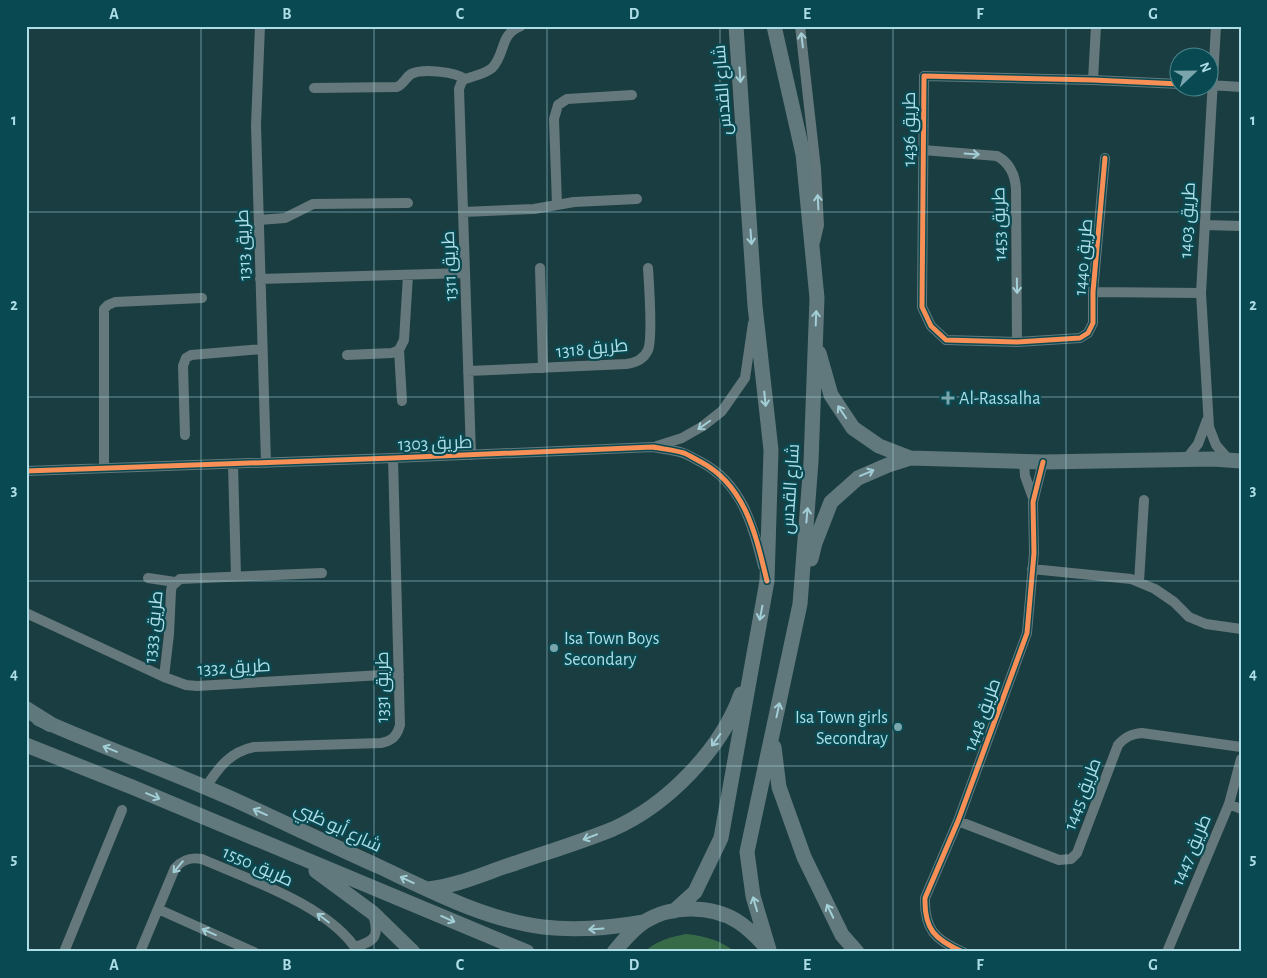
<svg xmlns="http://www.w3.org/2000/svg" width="1267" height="978" font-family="'Alegreya Sans',Cairo,sans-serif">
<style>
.green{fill:#376a46}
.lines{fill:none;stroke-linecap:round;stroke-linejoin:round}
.street{stroke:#65787b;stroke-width:10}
.secondary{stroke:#61797d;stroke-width:15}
.primary{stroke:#5e787c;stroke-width:16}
.cycleway-casing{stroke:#094a52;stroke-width:8}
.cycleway{stroke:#f78f57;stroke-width:5}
.oneway{stroke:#a2ced6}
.grid{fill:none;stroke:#addde6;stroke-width:1;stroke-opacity:0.55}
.poi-dot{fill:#7aa5ac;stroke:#094a52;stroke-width:2}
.labels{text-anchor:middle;stroke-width:4.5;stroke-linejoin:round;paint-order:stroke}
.street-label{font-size:18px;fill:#addde6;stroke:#094a52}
.poi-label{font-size:18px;fill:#addde6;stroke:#094a52;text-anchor:start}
.neatline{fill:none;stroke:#addde6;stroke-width:2}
.grid-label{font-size:16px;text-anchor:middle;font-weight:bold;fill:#addde6}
</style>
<rect width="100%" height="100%" fill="#1a3d41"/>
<path class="green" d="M686,934C705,936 720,940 735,952H644C656,941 670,937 686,934Z"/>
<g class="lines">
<path class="street" d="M260,26L256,125L266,463
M800,26L816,169L819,225L815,242
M1216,26L1201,293L1209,427L1216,445L1229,460
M1093,80L1096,26
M1210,85L1241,87
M314,88L397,87C404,84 405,78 411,74C423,68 455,72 465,79
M923,150L997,156C1010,163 1015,174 1016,189L1017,342
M1105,158L1093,292V323L1088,333L1080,338L1017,342L946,340L931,326L922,307L924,76L1093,80L1180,84
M557,205L554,119L558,105L567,99L632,95
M463,212L534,209L574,202L637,199
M259,220L285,218L313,204L408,203
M1205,225L1241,226
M540,268L543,368
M260,279L465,273
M1093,292L1201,293
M399,350L402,401
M347,355L392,353L399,350L404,340L408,275
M468,371L626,364C635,363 644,359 648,350C653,338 649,284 648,268
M185,435L183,366L186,358L191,355L262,349
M657,446L682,438L703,426L722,411L745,378L753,323
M471,455L459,89L462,81L465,79C474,76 485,74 492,68C506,54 499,34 521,26
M1186,459L1198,444L1207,420
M1024,462L1025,476L1033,498
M233,464L236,576
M104,468V309L108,305L115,302L202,298
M26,471L393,458L653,447C663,449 674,450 683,453C689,455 695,459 701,462C741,483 753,524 763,566
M1032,569L1131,579L1155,589L1174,602L1189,617L1206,624L1241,629
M148,578L175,582
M1139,582L1144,500
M26,613L164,677L186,685L197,686L399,674
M164,677L169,634L171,591L172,586L180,579L322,573
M206,787C219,767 230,752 254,747L381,743C392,741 397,736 400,725L393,458
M1229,804L1241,809
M958,821L1059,860L1071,859L1077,853L1118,745C1125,737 1131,734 1142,733L1241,747
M158,909L254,952
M355,947C377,940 379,936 373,914
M64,952L122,810
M140,952L175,868C183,859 191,857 202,859C250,880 330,906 358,952
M963,952C935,940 924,929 925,898L958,821L1027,633L1034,553L1033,502L1043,462
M1167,952L1229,804L1241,759"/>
<path class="secondary" d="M819,353L831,395L853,428L879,446L910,458
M811,559L815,543L831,502L858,478L888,465L910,458L1043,462L1213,459L1241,461
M39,719C104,748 170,771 235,800C283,822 331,845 380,867C431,891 486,920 543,927C577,931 610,928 644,922
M26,745L132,787L527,952
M774,747L779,787L804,857L842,935L857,952
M316,871L373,913L413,952
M428,889C458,886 487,872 516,863C548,852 581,842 613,829C667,805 721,750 741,694
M674,911L695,892L721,838L767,581L771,450L755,306L736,26
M769,950L753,896L747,852L800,604L811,462L817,298L803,154L774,26
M614,952C623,941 632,930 644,922C671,905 710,905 737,921C748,928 757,937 766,947"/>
<path class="primary" d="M26,709L50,724"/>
<g class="cycleway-casing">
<path id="cycleway" d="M1105,158L1093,292V323L1088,333L1080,338L1017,342L946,340L931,326L922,307L924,76L1093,80L1180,84
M26,471L393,458L653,447C663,449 674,450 684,453C689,455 695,459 701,462C746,486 756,536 767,581
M963,952C935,940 924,929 925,898L958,821L1027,633L1034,553L1033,502L1043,462"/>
</g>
<use href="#cycleway" class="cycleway"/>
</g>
<defs><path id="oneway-shaft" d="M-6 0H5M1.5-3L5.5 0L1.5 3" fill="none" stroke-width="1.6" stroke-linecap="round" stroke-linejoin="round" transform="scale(1.25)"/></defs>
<g class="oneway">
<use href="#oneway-shaft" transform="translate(802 40) rotate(-97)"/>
<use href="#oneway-shaft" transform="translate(740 75) rotate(86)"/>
<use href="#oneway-shaft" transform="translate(972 154) rotate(4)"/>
<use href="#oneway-shaft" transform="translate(818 202) rotate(-93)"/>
<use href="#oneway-shaft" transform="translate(751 237) rotate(86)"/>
<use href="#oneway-shaft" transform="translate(1017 286) rotate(89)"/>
<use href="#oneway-shaft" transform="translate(816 318) rotate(-88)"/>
<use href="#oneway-shaft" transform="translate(765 399) rotate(84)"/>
<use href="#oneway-shaft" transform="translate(842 412) rotate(-124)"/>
<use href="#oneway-shaft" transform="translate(704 425) rotate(145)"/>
<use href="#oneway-shaft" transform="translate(867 473) rotate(-23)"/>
<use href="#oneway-shaft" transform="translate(807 515) rotate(-85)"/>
<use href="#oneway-shaft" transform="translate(761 613) rotate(101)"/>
<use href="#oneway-shaft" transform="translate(778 710) rotate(-78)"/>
<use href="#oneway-shaft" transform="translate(716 740) rotate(126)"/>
<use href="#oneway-shaft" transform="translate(110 749) rotate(-158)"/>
<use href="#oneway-shaft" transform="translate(153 796) rotate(23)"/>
<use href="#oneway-shaft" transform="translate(260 812) rotate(-156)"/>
<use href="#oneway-shaft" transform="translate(590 837) rotate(159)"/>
<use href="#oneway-shaft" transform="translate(178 867) rotate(130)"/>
<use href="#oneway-shaft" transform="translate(407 880) rotate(-155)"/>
<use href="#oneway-shaft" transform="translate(755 904) rotate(-106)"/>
<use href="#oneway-shaft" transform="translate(830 911) rotate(-116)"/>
<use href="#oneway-shaft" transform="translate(323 918) rotate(-143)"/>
<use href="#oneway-shaft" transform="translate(448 919) rotate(24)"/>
<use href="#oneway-shaft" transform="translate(596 929) rotate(176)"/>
<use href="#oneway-shaft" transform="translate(209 932) rotate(-156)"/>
</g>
<path class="grid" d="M201,26V952M374,26V952M547,26V952M720,26V952M893,26V952M1066,26V952M26,212H1241M26,397H1241M26,581H1241M26,766H1241"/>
<g class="poi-dot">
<path d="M945.5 390.5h5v5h5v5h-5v5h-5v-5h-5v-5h5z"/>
<circle cx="554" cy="648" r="5"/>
<circle cx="898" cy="727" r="5"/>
</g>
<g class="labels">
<g class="street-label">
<text transform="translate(722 90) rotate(-94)" y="6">شارع القدس</text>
<text transform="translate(909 129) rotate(-90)" y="6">طريق 1436</text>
<text transform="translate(1187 220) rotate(-87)" y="6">طريق 1403</text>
<text transform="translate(999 224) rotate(-91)" y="6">طريق 1453</text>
<text transform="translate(243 245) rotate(-92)" y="6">طريق 1313</text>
<text transform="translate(1083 257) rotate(-85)" y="6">طريق 1440</text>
<text transform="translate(449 266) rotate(-92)" y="6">طريق 1311</text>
<text transform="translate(592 348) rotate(-5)" y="6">طريق 1318</text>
<text transform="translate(435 443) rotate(-2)" y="6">طريق 1303</text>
<text transform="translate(790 489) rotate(-86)" y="6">شارع القدس</text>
<text transform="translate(153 627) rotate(-84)" y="6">طريق 1333</text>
<text transform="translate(234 667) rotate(-3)" y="6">طريق 1332</text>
<text transform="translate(382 687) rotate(-90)" y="6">طريق 1331</text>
<text transform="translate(982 715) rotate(-70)" y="6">طريق 1448</text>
<text transform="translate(1082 794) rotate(-69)" y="6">طريق 1445</text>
<text transform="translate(338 827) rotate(25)" y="6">شارع أبو ظبي</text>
<text transform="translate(1191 850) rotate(-67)" y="6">طريق 1447</text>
<text transform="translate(258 866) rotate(24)" y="6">طريق 1550</text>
</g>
<g class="poi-label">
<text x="959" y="404">Al-Rassalha</text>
<text x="564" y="644">Isa Town Boys<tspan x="564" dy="21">Secondary</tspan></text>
<text x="888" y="723" text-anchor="end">Isa Town girls<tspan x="888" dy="21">Secondray</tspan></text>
</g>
</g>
<rect width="1267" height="978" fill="none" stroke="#094a52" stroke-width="55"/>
<g transform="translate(1194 72) rotate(68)"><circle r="24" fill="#094a52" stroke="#4b858d"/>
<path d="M0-4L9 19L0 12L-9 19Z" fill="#7aa5ac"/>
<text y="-8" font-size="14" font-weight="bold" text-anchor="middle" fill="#addde6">N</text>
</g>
<rect x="28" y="28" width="1212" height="922" class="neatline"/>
<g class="grid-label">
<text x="114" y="19">A</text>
<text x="287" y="19">B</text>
<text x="460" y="19">C</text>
<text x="634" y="19">D</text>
<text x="807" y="19">E</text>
<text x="980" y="19">F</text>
<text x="1153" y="19">G</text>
<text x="14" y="125">1</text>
<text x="1253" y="125">1</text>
<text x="14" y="310">2</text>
<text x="1253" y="310">2</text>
<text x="14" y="495">3</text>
<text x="1253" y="495">3</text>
<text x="14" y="679">4</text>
<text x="1253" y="679">4</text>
<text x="14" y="864">5</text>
<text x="1253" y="864">5</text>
<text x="114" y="970">A</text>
<text x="287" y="970">B</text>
<text x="460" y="970">C</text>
<text x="634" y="970">D</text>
<text x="807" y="970">E</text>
<text x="980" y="970">F</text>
<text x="1153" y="970">G</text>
</g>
</svg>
